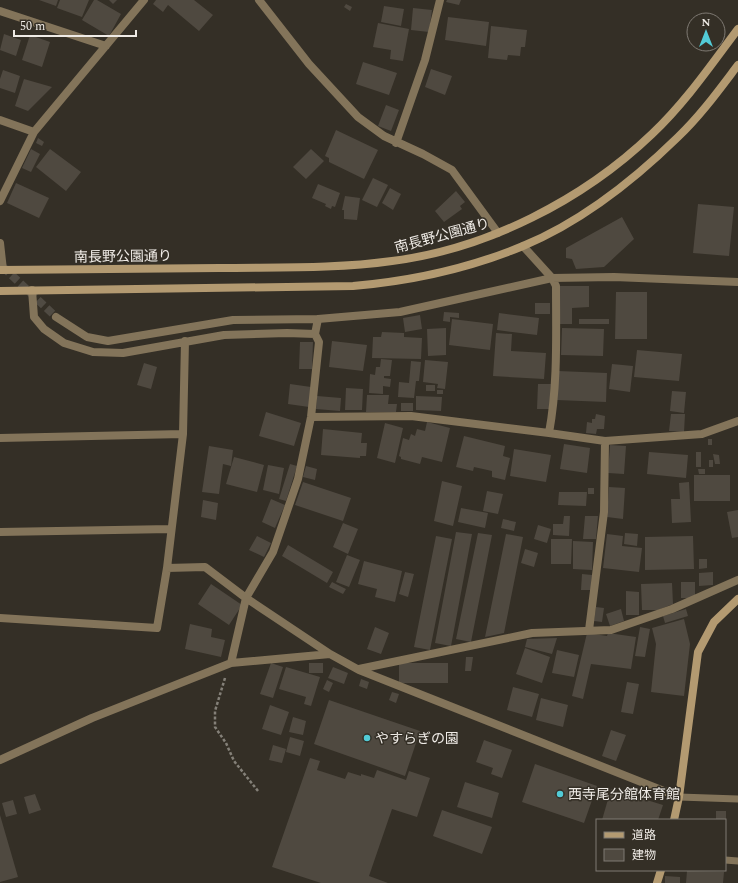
<svg xmlns="http://www.w3.org/2000/svg" width="738" height="883" font-family="Spectral,'Noto Sans JP',serif">
<style>
.building{fill:#4f4940}
.lines{fill:none;stroke-linecap:round;stroke-linejoin:round}
.street-tunnel{stroke:#504b43;stroke-width:8;stroke-dasharray:8 4;stroke-linecap:butt}
.path{stroke:#848078;stroke-width:2.5;stroke-dasharray:3 2;stroke-linecap:butt}
.lane{stroke:#83745a;stroke-width:7}
.street{stroke:#83745a;stroke-width:8}
.secondary{stroke:#b39a71;stroke-width:8}
.poi-dot{fill:#52cbd7;stroke:#342f26;stroke-width:1.5}
.labels{text-anchor:middle;stroke-width:3;stroke-linejoin:round;paint-order:stroke}
.street-label{font-size:14px;fill:#efebe6;stroke:#342f26}
.poi-label{font-size:14px;fill:#efebe6;stroke:#342f26;text-anchor:start}
</style>
<rect width="100%" height="100%" fill="#342f26"/>
<path class="building" d="M39,0H58L56,6Z
M60,0H89L82,17L57,8Z
M94,0H97L121,14L109,36L82,20Z
M109,0H117L113,4Z
M156,0H194L213,15L199,31L168,5L163,12L153,4Z
M447,0H461L459,5L446,2Z
M346,4L352,7L350,11L344,7Z
M384,6L404,9L401,26L381,22Z
M413,8L432,10L429,32L411,30Z
M448,17L489,22L486,46L445,40Z
M378,23L409,29L403,61L390,59L391,50L373,47Z
M491,26L527,30L525,47H521L520,56L508,55L507,60L488,58Z
M4,34L21,40L16,56L0,50Z
M30,35L50,42L42,67L22,60Z
M363,62L397,73L389,95L356,84Z
M431,69L452,76L445,95L425,87Z
M3,70L20,76L15,93L0,88V79Z
M24,79L52,87L28,111L15,106Z
M386,105L399,110L391,131L378,126Z
M336,130L378,150L364,179L329,162V158L325,156Z
M38,138L44,142L42,146L36,143Z
M31,149L40,154L31,172L22,168Z
M50,149L81,172L66,191L36,167Z
M311,149L324,161L306,179L293,167Z
M373,178L388,185L377,207L362,200Z
M16,183L49,198L39,218L7,203Z
M318,184L340,193L335,207L332,206L331,209L325,206L326,204L312,198Z
M390,188L401,194L393,210L382,203Z
M456,191L465,202L460,206L462,209L444,222L435,211Z
M345,196L360,198L357,220L344,219V210H342Z
M698,204L734,207L729,256L693,253Z
M622,217L634,239L604,267L576,269L572,259L566,258V248Z
M559,286H589V307L572,308V324H559Z
M616,292H647V339H615Z
M535,303H550V314H535Z
M444,312L459,313V318L450,317V322L443,321Z
M499,313L539,318L537,335L497,330Z
M420,315L422,329L405,332L403,318Z
M452,319L493,324L490,350L449,345Z
M579,319H609V324H579Z
M446,328V355L428,356L427,329Z
M562,328L604,329L603,356L561,355Z
M382,332L404,333V337L422,338L421,359L372,358L373,337H381Z
M496,333L512,334L511,351L546,353L544,379L493,376Z
M332,341L367,345L363,371L329,367Z
M300,342H313L312,369H299Z
M637,350L682,354L679,381L634,377Z
M381,359L392,360L390,376H384V378L391,379L390,387L383,386V394L369,393L370,374L375,375L376,367H380Z
M425,360L448,362L445,389L437,388L438,384L423,382Z
M411,361L421,362L419,381H416L414,398L398,397L399,382L409,383Z
M144,363L157,367L151,389L137,385Z
M612,364L633,366L630,392L609,389Z
M558,371L607,373L606,402L557,400Z
M290,384L311,387L309,407L288,404Z
M538,384H551L550,409H537Z
M426,385H435V391H426Z
M346,388L363,389L362,410H345Z
M437,390H443V394H437Z
M672,391L686,392L684,413L670,411Z
M367,395H389L388,404H397L396,412H366Z
M317,396L341,398L340,411L316,409Z
M416,396L442,397L441,411L416,410Z
M401,403H413V411H401Z
M266,412L301,423L294,446L259,436Z
M596,414L605,416L604,429H597L596,434L586,433L587,422L592,423V419H595Z
M671,414H685L684,432L669,431Z
M427,422L450,428L442,462L422,457L420,464L401,459V457L399,456L403,438L409,440L411,434L415,436L417,429L425,431Z
M385,423L403,428L395,463L377,458Z
M323,429L362,433L361,443H367L366,456H360V458L321,455Z
M464,436L505,446L503,456L510,458L505,480L492,477V471L474,467L473,471L456,467Z
M708,439H712V445H708Z
M564,444L590,448L587,473L560,469Z
M610,445L626,446L624,474L608,473Z
M209,446L233,450L231,466L223,464L219,494L202,492Z
M514,449L551,455L546,482L510,476Z
M649,452L688,455L686,478L647,474Z
M696,452H701V467H696Z
M713,454L719,455L720,464H715Z
M234,457L264,465L257,492L226,484Z
M709,460H713V467H709Z
M290,464L297,466L286,501L279,499Z
M268,465L284,468L279,494L263,490Z
M306,466L317,469L315,480L303,477Z
M698,469H705V474H699Z
M694,475H730V501H694Z
M442,481L462,486L453,526L434,521Z
M303,482L351,498L343,521L295,505Z
M689,482L691,522L672,523L671,499H680L679,483Z
M609,487L625,488L623,519L607,517Z
M588,488H594V494H588Z
M487,491L503,494L498,514L483,511Z
M559,492H587L586,506L558,505Z
M271,499L285,505L275,528L262,522Z
M203,500L218,503L216,520L201,517Z
M461,508L488,513L485,528L458,522Z
M738,510V537L732,538L727,512Z
M564,516H570L569,536L553,535V524H563Z
M585,516H598L596,539H583Z
M503,519L516,522L514,531L501,528Z
M343,523L358,529L348,554L333,547Z
M538,525L551,529L547,543L534,539Z
M456,532L472,534L451,646L435,643Z
M478,533L492,535L471,642L456,639Z
M625,533L638,534L637,546L624,544Z
M506,534L523,537L504,633L485,637Z
M607,534L623,536L622,546L642,548L639,572L603,568Z
M257,536L271,543L264,557L249,550Z
M436,536L452,539L430,650L414,647Z
M693,536L694,569L645,570V537Z
M551,539H572L571,564H551Z
M573,541L593,542L592,570L573,569Z
M288,545L333,572L327,583L282,556Z
M525,549L538,553L534,567L521,563Z
M347,555L360,560L349,587L336,582Z
M699,559H707V568L699,569Z
M364,561L402,571L395,602L375,597L377,589L358,584Z
M405,572L414,574L408,597L399,594Z
M713,572V585L699,586V573Z
M582,574L592,575L591,590H581Z
M332,582L346,589L343,594L329,587Z
M681,582H695V598H681Z
M672,583L673,604L658,610H642L641,584Z
M211,584L242,605L229,625L198,604Z
M626,591L639,592V615H626Z
M596,607L604,608L602,622L594,621Z
M621,609L624,621L610,626L606,614Z
M686,609L688,616L665,623L663,616Z
M684,619L690,644L684,696L651,692L656,644L652,628Z
M190,624L212,629L211,637L225,640L221,657L185,649Z
M375,627L389,633L381,654L367,649Z
M640,627L650,629L645,657L635,656Z
M587,633L607,636L608,633L636,637L631,669L591,664L583,699L572,696Z
M557,638L552,654L525,647L527,639Z
M525,648L550,657L542,683L516,674Z
M557,650L579,655L574,677L552,673Z
M466,657H473L471,671H465Z
M271,663L283,667L273,698L260,694Z
M309,663H323V673H309Z
M399,663H448V683H399Z
M286,667L320,677L311,706L304,704L306,697L279,689Z
M333,667L348,673L344,684L328,678Z
M361,679L369,682L367,689L359,686Z
M327,680L333,683L329,692L323,689Z
M627,682L639,684L633,714L621,712Z
M513,687L539,694L532,717L507,710Z
M392,692L399,694L396,703L389,700Z
M541,698L568,705L563,727L536,720Z
M329,700L420,731L405,776L314,744Z
M270,705L289,712L281,735L262,729Z
M293,717L306,721L303,735L289,732Z
M611,730L626,735L616,761L602,756Z
M290,737L304,741L300,756L286,752Z
M484,740L512,750L502,778L491,774L493,768L476,762Z
M273,745L286,749L282,763L269,760Z
M310,758L320,761L317,770L345,779L348,772L361,776V774L374,778L377,770L406,780L409,771L430,778L417,817L392,809L369,876L388,883H321L272,867Z
M535,764L597,786L584,823L522,802Z
M465,782L499,793L492,818L457,807Z
M611,789L663,805L658,820H602Z
M35,794L41,810L29,814L24,797Z
M13,800L17,814L6,817L2,803Z
M442,810L492,827L482,854L433,836Z
M716,811H726V820H716Z
M0,815L18,877L0,882Z
M687,871L724,872L723,883H686Z
M665,876L680,877V883H665Z"/>
<g class="lines">
<path class="street-tunnel" d="M3,267L56,317"/>
<path class="path" d="M225,678L215,711V727L226,743L234,761L258,791"/>
<path class="lane" d="M679,797L738,799
M725,860L738,861"/>
<path class="street" d="M259,0L309,64L358,117L384,136L423,154L452,170L498,233
M0,11L106,46
M0,120L34,132
M396,143L425,60L440,0
M0,201L34,132L144,0
M0,243L3,270
M523,246L552,278L614,277L738,282
M32,290L34,317L44,329L64,343L93,352L123,353L224,335L287,333L315,334L318,319
M56,317L87,337L108,341L233,320L318,319L400,312L552,278L556,286C556,335 558,384 549,433
M311,417L411,416L549,433L605,441L702,434L738,421
M0,438L183,434
M0,532L171,529
M167,568L205,567L246,598L330,654
M0,618L157,628L167,568L183,434L185,341
M589,630L604,512L605,441
M231,663L246,598L273,552L298,479L311,417L319,342L315,334
M359,669L532,633L611,630L672,609L738,580
M0,760L92,718L231,663L330,654L359,670L679,797"/>
<path class="secondary" d="M0,270C73,270 146,269 219,268C277,267 335,269 392,261C487,249 583,200 652,134C685,103 711,65 738,29
M0,291L353,286C411,281 470,268 523,246C581,222 634,180 678,137C701,115 719,90 738,65
M674,820L679,797L698,652L714,622L738,599
M657,883L661,870"/>
</g>
<g class="poi-dot">
<circle cx="367" cy="738" r="4"/>
<circle cx="560" cy="794" r="4"/>
</g>
<g class="labels">
<g class="street-label">
<text transform="translate(442 235) rotate(-15)" y="5">南長野公園通り</text>
<text transform="translate(123 256) rotate(-1)" y="5">南長野公園通り</text>
</g>
<g class="poi-label">
<text x="375" y="743">やすらぎの園</text>
<text x="568" y="799">西寺尾分館体育館</text>
</g>
</g>
<rect x="596" y="819" width="130" height="52" fill="#342f26" stroke="#7f7a73"/>
<rect x="604" y="832" width="20" height="6" fill="#b39a71" stroke="#7f7a73"/>
<text x="632" y="839" font-size="12" fill="#efebe6">道路</text>
<rect x="604" y="849" width="20" height="12" fill="#4f4940" stroke="#7f7a73"/>
<text x="632" y="859" font-size="12" fill="#efebe6">建物</text>
<g transform="translate(706 32)"><circle r="19" fill="#342f26" stroke="#7f7a73"/>
<path d="M0-3L7 15L0 10L-7 15Z" fill="#52cbd7"/>
<text y="-6" font-size="11" font-weight="bold" text-anchor="middle" fill="#efebe6">N</text>
</g>
<path d="M14 30v6h122v-6" fill="none" stroke="#efebe6" stroke-width="2"/>
<text x="20" y="30" font-size="12" fill="#efebe6" stroke="#342f26" stroke-width="3" paint-order="stroke">50 m</text>
</svg>
